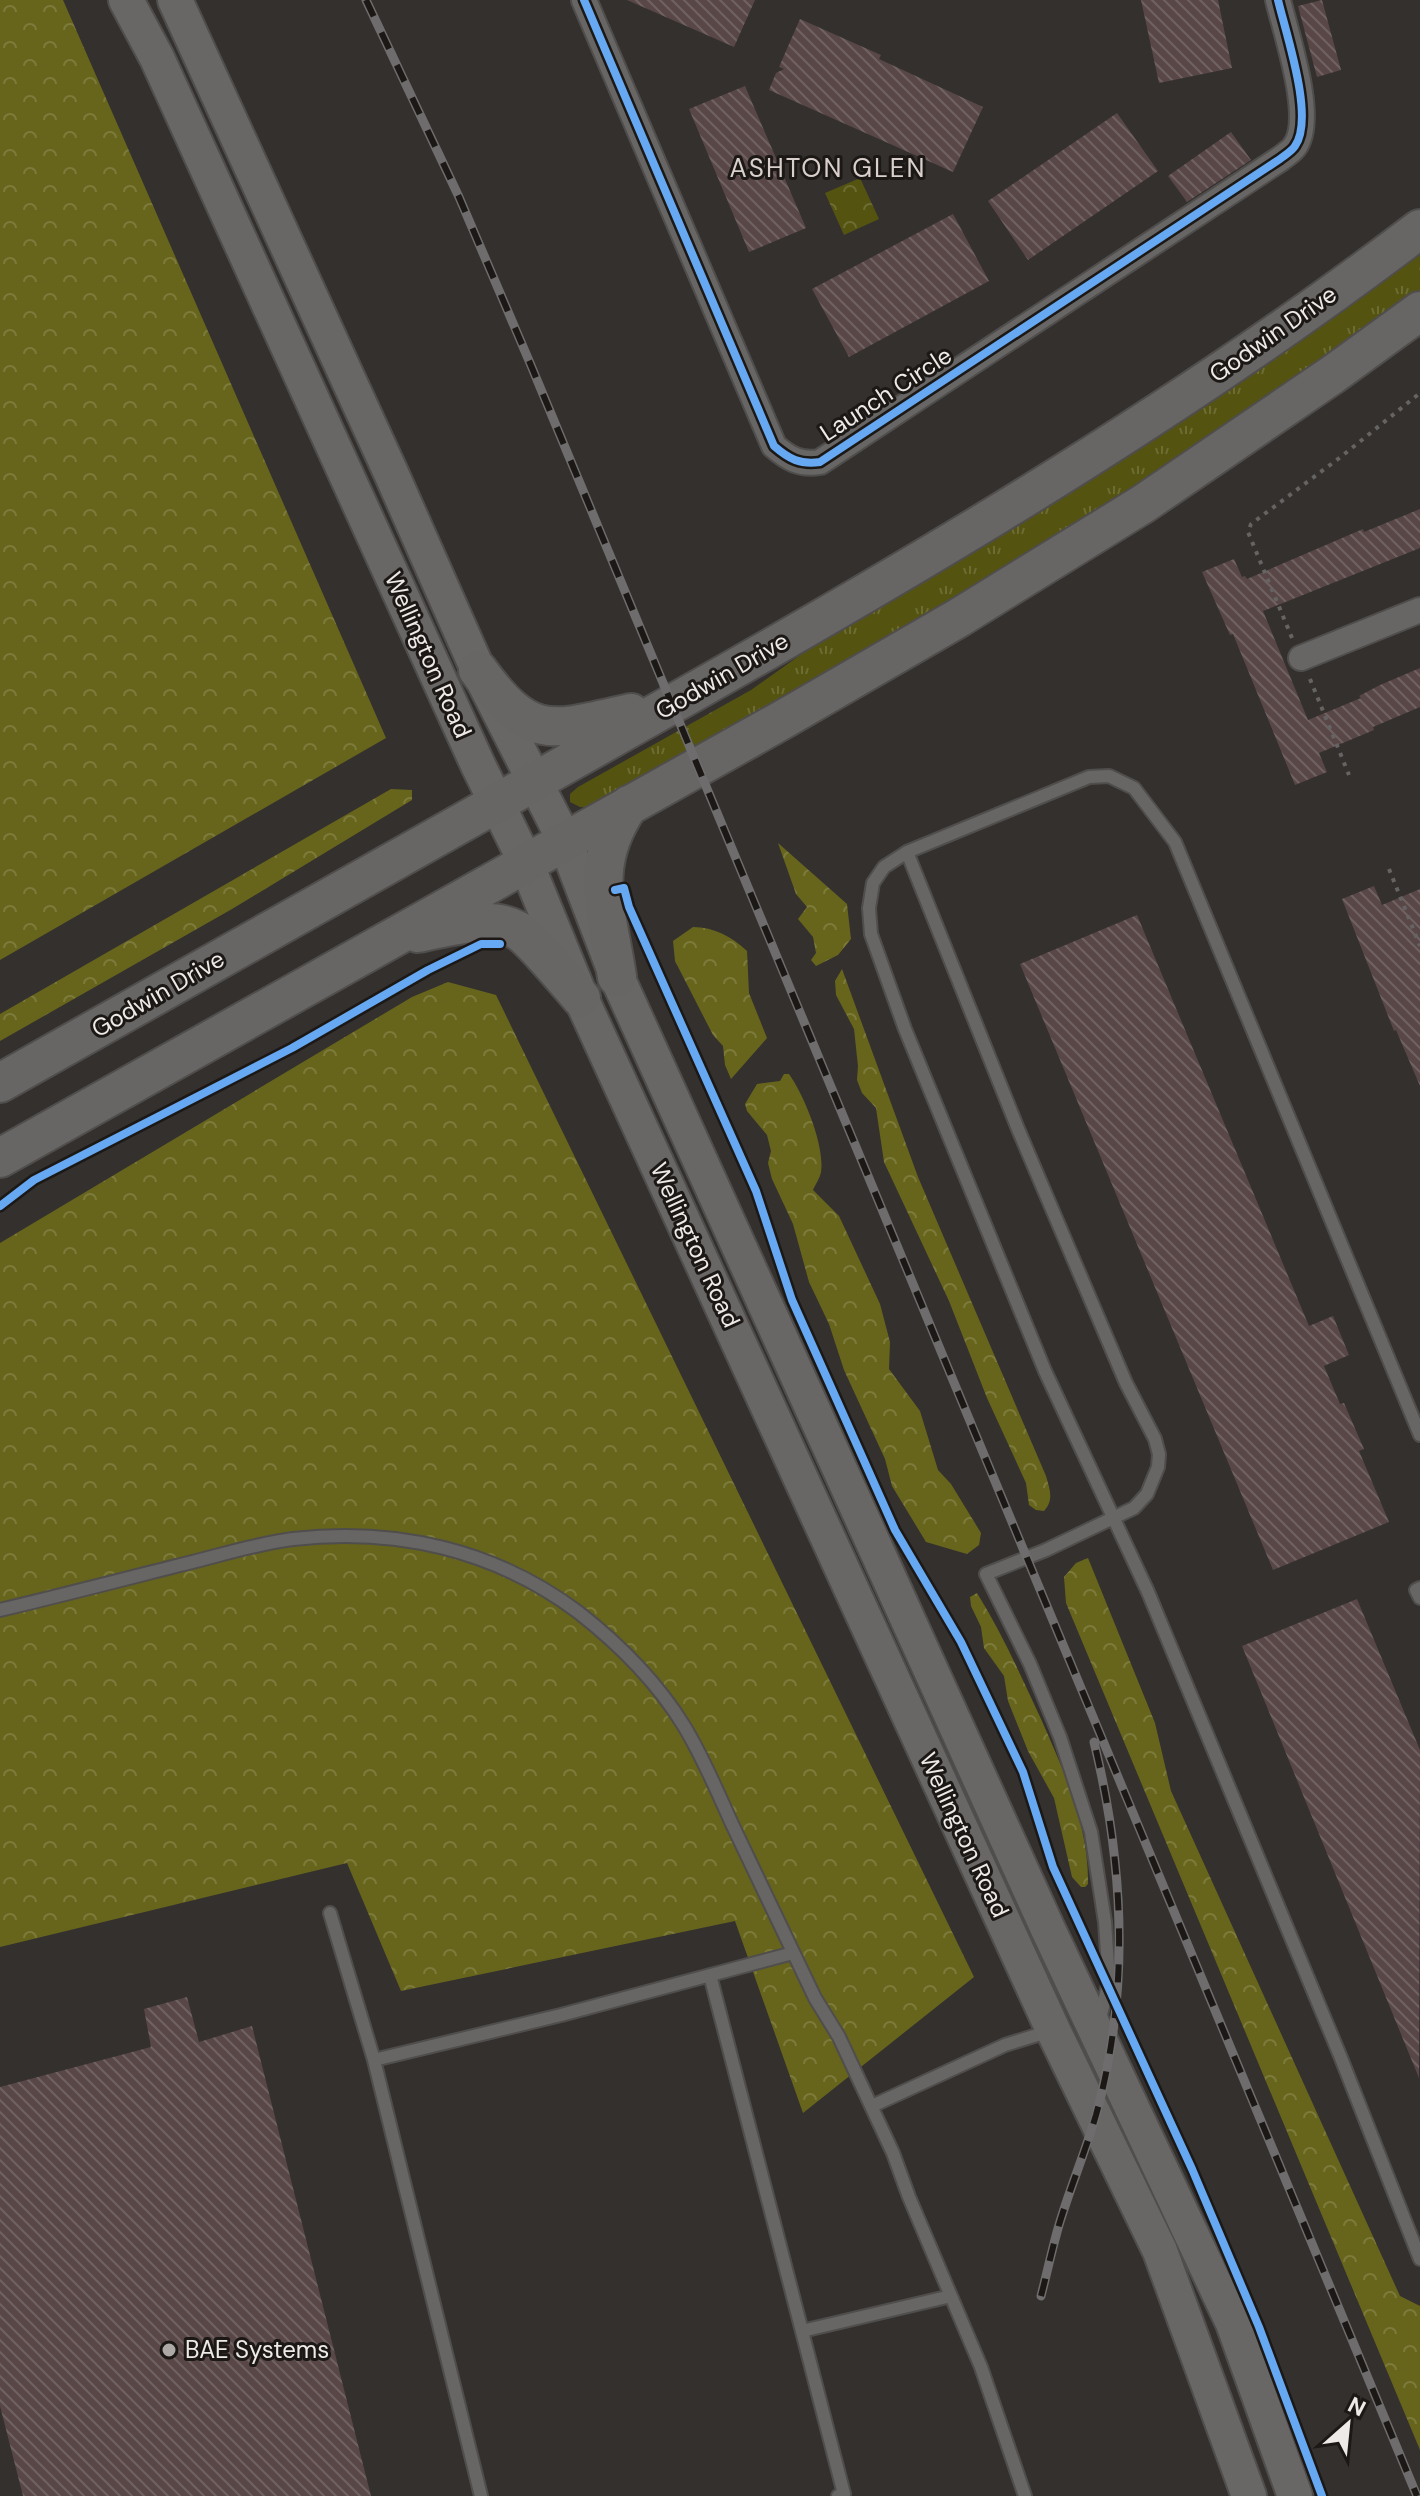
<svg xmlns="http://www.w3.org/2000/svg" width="1420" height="2496" font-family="'DM Sans',sans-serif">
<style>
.grass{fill:url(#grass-tufts)}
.forest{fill:url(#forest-crowns)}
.park{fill:url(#park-crowns)}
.building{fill:url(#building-back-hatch)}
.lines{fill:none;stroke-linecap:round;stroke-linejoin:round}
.service-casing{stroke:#504e4d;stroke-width:16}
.minor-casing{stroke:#504e4d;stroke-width:28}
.secondary-casing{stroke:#504e4d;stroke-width:38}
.primary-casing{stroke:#504e4d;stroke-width:42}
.path{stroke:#656463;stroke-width:4;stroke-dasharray:4 6;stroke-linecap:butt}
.service{stroke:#676664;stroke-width:12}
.minor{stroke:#676664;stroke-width:24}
.secondary{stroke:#696766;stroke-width:34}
.primary{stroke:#686665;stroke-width:38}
.rail-casing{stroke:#6e6c6c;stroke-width:9}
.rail{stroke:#1b1816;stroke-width:6;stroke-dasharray:18;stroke-linecap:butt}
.cycleway-casing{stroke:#1b1816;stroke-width:13}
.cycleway{stroke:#66a8f1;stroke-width:8}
.poi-dot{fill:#ada9a7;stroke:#1b1816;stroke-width:3}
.labels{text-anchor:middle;stroke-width:6;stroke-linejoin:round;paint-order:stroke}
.street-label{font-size:24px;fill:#eeeae8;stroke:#1b1816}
.poi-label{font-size:24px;fill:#eeeae8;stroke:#1b1816;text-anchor:start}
.neighbourhood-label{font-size:26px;letter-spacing:2px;fill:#d9d0cc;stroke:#1b1816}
</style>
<defs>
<pattern id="grass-tufts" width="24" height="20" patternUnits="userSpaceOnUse" patternTransform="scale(2)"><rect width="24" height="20" fill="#545310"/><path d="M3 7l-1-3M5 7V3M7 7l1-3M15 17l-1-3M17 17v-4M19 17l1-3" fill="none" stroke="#6d6c33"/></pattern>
<pattern id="forest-crowns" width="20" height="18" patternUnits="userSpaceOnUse" patternTransform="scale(2)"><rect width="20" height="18" fill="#67651b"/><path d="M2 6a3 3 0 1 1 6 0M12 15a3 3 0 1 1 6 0" fill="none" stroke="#7d7b3c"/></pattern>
<pattern id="park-crowns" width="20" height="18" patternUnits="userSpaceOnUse" patternTransform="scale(2)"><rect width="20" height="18" fill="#545310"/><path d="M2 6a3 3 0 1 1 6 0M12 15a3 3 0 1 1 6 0" fill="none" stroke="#6d6c33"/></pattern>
<pattern id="building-back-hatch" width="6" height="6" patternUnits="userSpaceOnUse" patternTransform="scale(2)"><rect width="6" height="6" fill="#594748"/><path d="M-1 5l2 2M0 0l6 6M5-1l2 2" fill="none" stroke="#716262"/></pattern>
</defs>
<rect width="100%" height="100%" fill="#33302e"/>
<path class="grass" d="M1420,245V294L1056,543L599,808L580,807L570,802V794L578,787L751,690L855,616Z"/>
<path class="forest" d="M0,0H63L386,738L0,960Z
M391,789L412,790V800L232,909L0,1041V1014Z
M778,843L847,904L851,939L838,955L816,966L811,960L816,953L813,937L798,919L807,907L796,894Z
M693,927C714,927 732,937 747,951L749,993L767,1038L731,1079L725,1065L723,1046L713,1035L675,961L673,941Z
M842,969L918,1177L1046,1476C1050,1490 1054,1500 1044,1511L1036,1510L1029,1505L1026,1483L987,1398L949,1301L884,1162L876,1108L862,1093L857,1080L858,1066L854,1029L836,995L835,981Z
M448,982L496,995L974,1977L803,2113L735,1921L401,1991L347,1863L0,1947V1243L412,997Z
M784,1074H789C804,1095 825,1146 821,1172C820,1178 815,1185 813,1190L839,1216L880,1304L890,1342L889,1369L920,1411L938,1470L951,1484L981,1533L979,1545L967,1554L926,1542L892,1486L885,1459L844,1370L829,1324L809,1282L793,1224L772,1179L768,1163L771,1151L767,1135L747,1111L745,1104L757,1084L780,1081Z
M1088,1558L1155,1723L1171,1791L1400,2296L1420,2306V2450L1066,1603L1064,1577L1076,1563Z
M977,1593C1002,1633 1021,1676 1041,1719C1064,1771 1089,1826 1088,1884L1085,1887H1081L1072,1877L1054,1798L1028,1751L1008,1701L1004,1676L984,1648L981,1627L971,1606L970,1597Z"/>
<path class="park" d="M860,178L879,219L844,235L825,193Z"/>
<path class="building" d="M627,0H755L734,47Z
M1141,0H1218L1232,68L1159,83Z
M1322,0L1341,70L1317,77L1298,6Z
M800,19L881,55L879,59L983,107L953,172L769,90L776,73L784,69L779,67Z
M745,86L806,228L749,252L689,109Z
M1117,113L1158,171L1028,260L988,201Z
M1231,132L1251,160L1187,202L1168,176Z
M953,214L989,281L849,357L812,289Z
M1420,509V548L1263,611L1308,720L1361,698L1359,696L1380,685L1420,668V707L1373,727L1374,730L1319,753L1327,772L1295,785L1233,634L1230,635L1202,572L1234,559L1242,577L1245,576L1247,579L1363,529L1364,532Z
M1374,886L1382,905L1420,889V1086L1396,1030L1394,1031L1342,899Z
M1137,915L1309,1326L1333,1316L1349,1355L1324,1366L1340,1404L1344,1403L1364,1449L1359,1451L1389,1522L1273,1570L1020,964Z
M1357,1599L1420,1750L1419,2078L1242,1646Z
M187,1997L199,2042L252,2026L371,2496H23L0,2406V2087L151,2047L144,2009Z"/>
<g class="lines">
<g class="service-casing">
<path id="service" d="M907,852L1018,1129L1126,1383L1155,1439L1159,1454L1158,1467L1147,1494L1134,1508L1046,1550L986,1574L1030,1664L1060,1737L1091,1832L1105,1922L1109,1981L1100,2019
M1420,1435L1175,842L1134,788L1109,776L1089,777L907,852L884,867L873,883L869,908L871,934L905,1029L1045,1371L1148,1592L1341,2058L1420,2259
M1420,1588L1416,1590L1420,1598
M0,1610C59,1596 117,1581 176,1566C215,1557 253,1544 293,1539C396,1527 495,1550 578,1612C619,1644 657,1682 684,1726C703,1757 717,1791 732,1824C760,1882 787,1940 815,1998L839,2037L893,2153L909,2197L981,2367L1025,2496
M330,1913L374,2060L481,2496
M710,1975L844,2494L838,2496
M374,2060L561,2015L793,1953
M872,2106L1005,2045L1050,2031
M802,2331L951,2296"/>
</g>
<g class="minor-casing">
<path id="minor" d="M584,0L774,446C789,459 800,465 820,462L1280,159C1285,155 1292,151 1295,146C1315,118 1286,34 1278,0
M1301,658L1420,610"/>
</g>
<g class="secondary-casing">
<path id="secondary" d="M126,0L157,58L478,765L526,863L581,998L1053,2030L1160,2251L1249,2496
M175,0L391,473L478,670L565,841L617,977L1047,1927L1233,2323L1295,2496"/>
</g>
<g class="primary-casing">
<path id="primary" d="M478,670C530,742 551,731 631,713
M418,933C447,927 489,915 517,930C531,938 568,983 581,998
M617,977C607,910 587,866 629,805
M0,1083C187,979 372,872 559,768C854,602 1150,435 1420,229
M0,1158L782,720L960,617L1143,504L1332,375L1420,311"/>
</g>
<path class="path" d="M1292,638L1248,532L1251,524L1342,456L1420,393
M1310,679L1349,775
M1389,869L1420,946"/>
<use href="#service" class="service"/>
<use href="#minor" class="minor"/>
<use href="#secondary" class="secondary"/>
<use href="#primary" class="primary"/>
<g class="rail-casing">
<path id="rail" d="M366,0L459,197L530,363L1417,2496
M1041,2296C1047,2273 1052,2249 1059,2225C1070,2188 1085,2153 1096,2115C1130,1992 1124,1865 1094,1742"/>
</g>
<use href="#rail" class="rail"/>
<g class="cycleway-casing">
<path id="cycleway" d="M584,0L774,446C789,459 800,465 820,462L1280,159C1285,155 1292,151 1295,146C1315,118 1286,34 1278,0
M615,890L624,888L629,907L756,1191L792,1300L895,1530L961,1642L1023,1772L1053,1867L1192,2169L1259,2327L1322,2496
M0,1206L34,1180L292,1048L428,970L481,944H500"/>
</g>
<use href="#cycleway" class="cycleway"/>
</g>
<circle class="poi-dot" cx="169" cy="2350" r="8"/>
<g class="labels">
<g class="street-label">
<text transform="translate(1273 334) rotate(-35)" y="8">Godwin Drive</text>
<text transform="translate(886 394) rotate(-33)" y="8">Launch Circle</text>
<text transform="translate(428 655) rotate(66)" y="8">Wellington Road</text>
<text transform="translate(722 676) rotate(-30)" y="8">Godwin Drive</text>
<text transform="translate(158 994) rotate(-30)" y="8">Godwin Drive</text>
<text transform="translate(695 1245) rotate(65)" y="8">Wellington Road</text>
<text transform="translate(964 1835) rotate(65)" y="8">Wellington Road</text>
</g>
<g class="poi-label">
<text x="185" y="2358">BAE Systems</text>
</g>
<g class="neighbourhood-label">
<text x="828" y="177">ASHTON GLEN</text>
</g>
</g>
<g transform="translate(1348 2424) rotate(27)" stroke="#1b1816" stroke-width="6" paint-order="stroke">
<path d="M0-6L14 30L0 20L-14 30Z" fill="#eeeae8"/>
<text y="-12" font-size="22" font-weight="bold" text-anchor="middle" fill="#eeeae8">N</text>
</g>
</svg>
